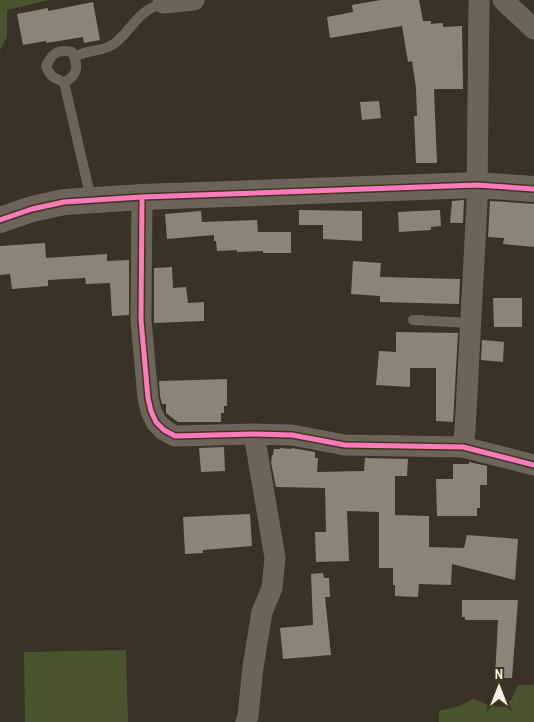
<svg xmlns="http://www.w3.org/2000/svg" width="534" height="722" font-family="'Archivo Narrow',sans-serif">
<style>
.green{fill:#4a5530}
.building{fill:#8a847a}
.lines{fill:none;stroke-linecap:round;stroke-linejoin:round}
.service{stroke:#6a645b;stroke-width:10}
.minor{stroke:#6a645b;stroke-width:21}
.tertiary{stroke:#6a645b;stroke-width:26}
.cycleway-casing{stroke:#41351e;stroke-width:8}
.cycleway{stroke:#fd7abc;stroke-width:5}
</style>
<rect width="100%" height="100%" fill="#393226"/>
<path class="green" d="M0,0H49L7,10V37L0,50Z
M126,650L128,722H25L24,652Z
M518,685H534V722H439V711L459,706L473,699L491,706L505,707L512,698Z"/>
<path class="building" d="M381,0H419L423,21H431V24L443,23V27L462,26L463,89H434L437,163H416L414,116H417L416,88L412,61L408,62L402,26L330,38L327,17L353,12L352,5Z
M93,2L100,40L84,43L83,37L46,43V41L23,45L17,14L48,8V11Z
M379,101L381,118L362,120L360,102Z
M464,200L463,223H450L452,201Z
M490,201L534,204V247L503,244L504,238L488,237Z
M299,210L362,211V241L323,239V225H299Z
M440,210L441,226L431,227V230L399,232L398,212Z
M201,211L202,222L257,220L258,232H291V253H263V251L237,252V250L217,251L216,241H214V235L167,239L165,214Z
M45,243L46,258L107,254V261L129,260V315L112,316L110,283L86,284L85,278L48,280V286L12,289L10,274L0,275V246Z
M353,261L381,263L380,277L460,279L459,304L380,302V296L351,294Z
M172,267L173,288L186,287L188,303L204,302V321L154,323V268Z
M493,298H522V327H494Z
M396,332L458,333L453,422L436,421V368H410V387L376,385L379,351L396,352Z
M482,340L504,342L503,362L481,360Z
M227,379V406H224V413H221V422H178L166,413V404H162L160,396L159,381Z
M224,447L225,471L201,472L199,448Z
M280,448L291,449L292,448L315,452V458H318L317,472L364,471L365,458L408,459L407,476H395V515L429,516V547L464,548L467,535L518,539L515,580L452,564L451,585L419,584L418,597L395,596V585H393V568H379V512L347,511L349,561L316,562L315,532H326L325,488L276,487L271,462L272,455H273L274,449H280Z
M469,462L487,466V485H480V508H477V516H437L436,479H453V464H469Z
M250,514L252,546L203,550V553L185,554L183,517Z
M323,573L324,578H329L330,597H325L331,655L283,659L280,628L313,625L311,574Z
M462,600H518L512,678H495L498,620H465V617H462Z"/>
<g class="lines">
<path class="service" d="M74,57C80,54 86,52 93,51C101,49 108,49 115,43C127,34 135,18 148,10C153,7 158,5 163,3
M64,82C79,76 78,64 72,52C58,49 52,53 46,66C50,77 54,78 64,82L91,199
M413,320L471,323"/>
<path class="minor" d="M503,0L534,29
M163,3L194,0
M142,197L141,320L148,398L151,411L156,422L164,430L175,436L254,434L292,435L345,445L463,447L534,465
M463,447L465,430L477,203L479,0
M246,722L248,716L253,667L262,612L272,588L275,558L254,434"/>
<path class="tertiary" d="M0,220L32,209L64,202L142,197L477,185L534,189"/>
<g class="cycleway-casing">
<path id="cycleway" d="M142,197L141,320L148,398L151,411L156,422L164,430L175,436L254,434L292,435L345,445L463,447L534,465
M0,220L32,209L64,202L142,197L477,185L534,189"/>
</g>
<use href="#cycleway" class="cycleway"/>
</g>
<g transform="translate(499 687)" stroke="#41351e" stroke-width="4" paint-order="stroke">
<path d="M0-4L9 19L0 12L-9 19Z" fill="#f8f0e2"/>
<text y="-8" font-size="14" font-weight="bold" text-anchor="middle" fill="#f8f0e2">N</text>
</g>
</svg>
